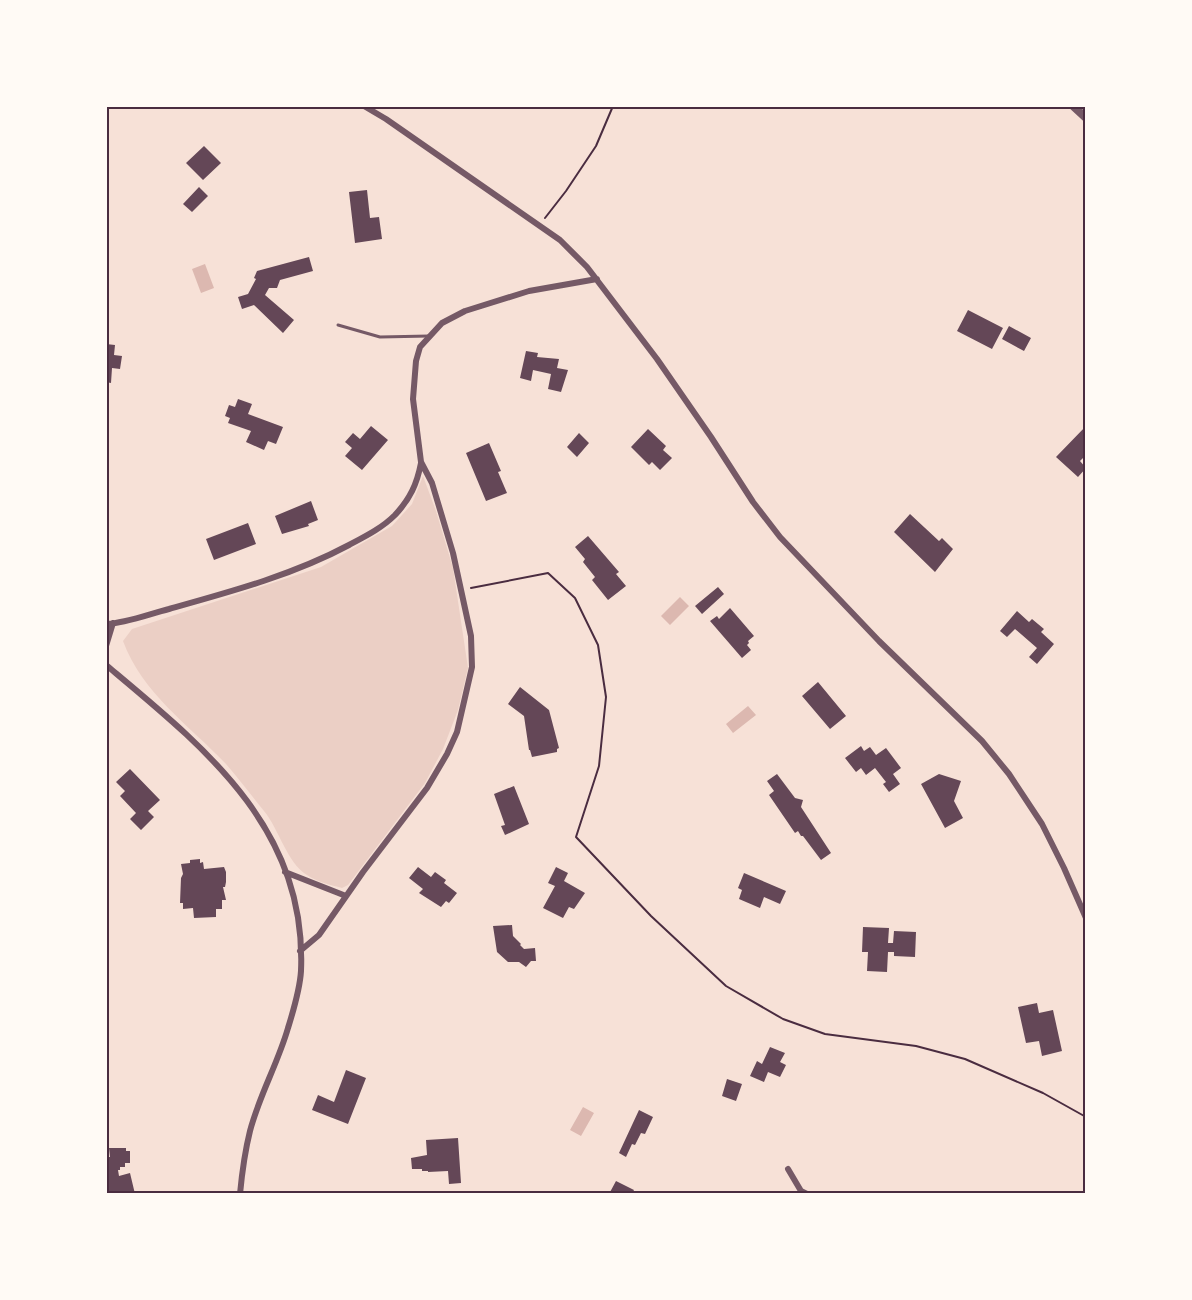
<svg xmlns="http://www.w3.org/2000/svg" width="1192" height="1300" font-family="'Alegreya Sans',sans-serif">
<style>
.green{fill:#ebcfc5}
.water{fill:#dcb8b0}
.building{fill:#644757}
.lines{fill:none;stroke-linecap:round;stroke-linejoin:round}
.path{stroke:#4a2c40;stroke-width:2}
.service{stroke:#755966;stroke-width:3}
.minor{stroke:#755966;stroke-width:6}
.tertiary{stroke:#755966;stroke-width:8}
.neatline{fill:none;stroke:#4a2c40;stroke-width:2}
</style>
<rect width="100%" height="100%" fill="#f7e1d7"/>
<path class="green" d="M423,476L436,511L453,568L468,668L458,710L443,749L425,783L348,885L342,888C331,885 317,882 307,875C287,863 279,829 264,811C251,795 239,779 226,764C189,725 142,693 123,641L132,629L321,567L392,526L412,504Z"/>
<path class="water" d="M205,264L214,288L201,293L192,269Z
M680,597L689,606L670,625L661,616Z
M748,706L756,715L733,733L726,724Z
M583,1107L594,1113L581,1136L570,1130Z"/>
<path class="building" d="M204,146L221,163L203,180L186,163Z
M199,187L208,196L192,212L183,204Z
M367,190L370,218L379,217L382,239L355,243L349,192Z
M309,257L313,271L280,280L277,288H269L265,295L294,320L283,333L254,305L242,309L238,297L248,294L256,279L254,278L257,271Z
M968,310L1003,328L992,349L957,331Z
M1009,326L1031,338L1024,351L1002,339Z
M106,344L115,345L114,355L122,356L120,369L112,368L111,383L106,382Z
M526,351L538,353L537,357L559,359L557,368L568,370L561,392L548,389L551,374L533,370L531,381L520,378Z
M238,399L252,404L248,414L283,427L276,444L268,441L264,450L246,442L251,431L228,423L230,418L225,416L229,405L235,407Z
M371,426L388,440L362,470L345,456L352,448L345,442L353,433L360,439Z
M1086,426V458L1084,457L1080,461L1086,468L1078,477L1056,457Z
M648,429L666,446L663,450L672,458L660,470L652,462L649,465L631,447Z
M579,433L589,443L577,457L567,447Z
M489,443L501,471L498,472L507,493L486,501L466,453Z
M311,501L318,520L308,524L309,526L282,534L275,516Z
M910,514L939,541L942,538L953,549L935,572L894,532Z
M248,523L256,544L214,560L206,539Z
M588,536L619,572L616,574L626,586L608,600L592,580L595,577L583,562L585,559L575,547Z
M718,587L724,594L702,614L695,606Z
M730,608L754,636L748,641L749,643L747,645L751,650L742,658L710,621L717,616L719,619Z
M1017,611L1029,622L1032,619L1044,629L1041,632L1054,644L1037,664L1029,657L1037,648L1015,629L1007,637L1000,631Z
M818,682L846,716L830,729L802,696Z
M520,687L549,710L559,748L557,749V752L532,757L530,750H529L524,716L508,704Z
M861,746L864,751L870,747L876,755L886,748L901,768L893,774L900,784L889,792L883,784L886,782L875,768L866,775L861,768L856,772L845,758Z
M130,769L160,800L148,811L154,817L141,830L130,819L136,813L120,796L125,791L116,782Z
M777,774L795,798L803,800L801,807L831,853L821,860L803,836H801L798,831L795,833L769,795L774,791L767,781Z
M939,774L961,781L954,801L963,818L945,828L921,784Z
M514,786L529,824L505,835L501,826L505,825L494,794Z
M200,859V863L203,862L204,869L224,867L226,872V882L225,887H223L226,900H222V909H216V917L194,918L193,908L183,909V903H180L181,878L183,874L181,864L190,863V860Z
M418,867L431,877L435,872L446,880L444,883L457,893L449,903L446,901L441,907L419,893L423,889L409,878Z
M556,867L568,873L564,881L585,893L574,909L569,907L563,918L543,908L555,886L548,883Z
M744,873L786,891L780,904L764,897L760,908L739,899L742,890L738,888Z
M512,925L513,936L521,944L520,945L524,949L535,948L536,961H531L526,967L519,962H508L497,952L493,926Z
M863,927L889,928L888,943H893L894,931L916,932L915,957L894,956V952H888L887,972L867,971L868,952H862Z
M1037,1003L1039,1013L1053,1010L1062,1051L1042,1056L1039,1041L1026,1043L1018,1007Z
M770,1047L785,1053L780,1062L786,1065L780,1077L768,1072L764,1082L750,1076L757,1061L762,1064Z
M346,1070L366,1078L348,1124L312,1110L318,1095L334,1102Z
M727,1079L742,1084L736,1101L722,1096Z
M639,1110L653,1117L645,1134L641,1133L635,1145L632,1144L626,1157L619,1153Z
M458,1138L461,1183L449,1184L448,1171L428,1172V1171H422V1169H412L411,1158L427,1155L426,1140Z
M109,1148H126V1151H130V1163H125V1167H120V1170H118L119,1176L130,1173L135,1194H108L106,1157H110Z
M616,1181L634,1190L632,1194H609Z"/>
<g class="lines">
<path class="path" d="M545,218L566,191L596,146L613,106
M471,588L548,573L575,598L598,645L606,697L599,766L576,837L651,916L726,986L783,1019L825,1034L916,1046L965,1059L1043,1093L1086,1117"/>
<path class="service" d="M338,325L380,337L429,336"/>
<path class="minor" d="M364,106L386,119L560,240L587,267L657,359L711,437L753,502L780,537L879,641L982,741L1009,774L1042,824L1064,868L1086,918
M106,624C127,623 149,614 169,609C230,592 293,575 349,545C366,536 382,528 395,515C410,499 417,484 421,463
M106,646L113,623
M106,665C205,748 307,828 301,971C300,987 293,1012 288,1028C278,1063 259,1096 250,1131C245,1151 242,1173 240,1194
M285,872L346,896
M300,951L319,935L363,872L427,788L447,754L457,732L472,667L471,636L453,553L432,483L421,462L413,399L416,361L420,347L442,323L465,311L529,291L597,279
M788,1169L801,1191L807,1194"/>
<path class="tertiary" d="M1073,106L1086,118"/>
</g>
<rect width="1192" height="1300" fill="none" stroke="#fffaf5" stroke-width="216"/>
<rect x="108" y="108" width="976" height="1084" class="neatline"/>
</svg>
